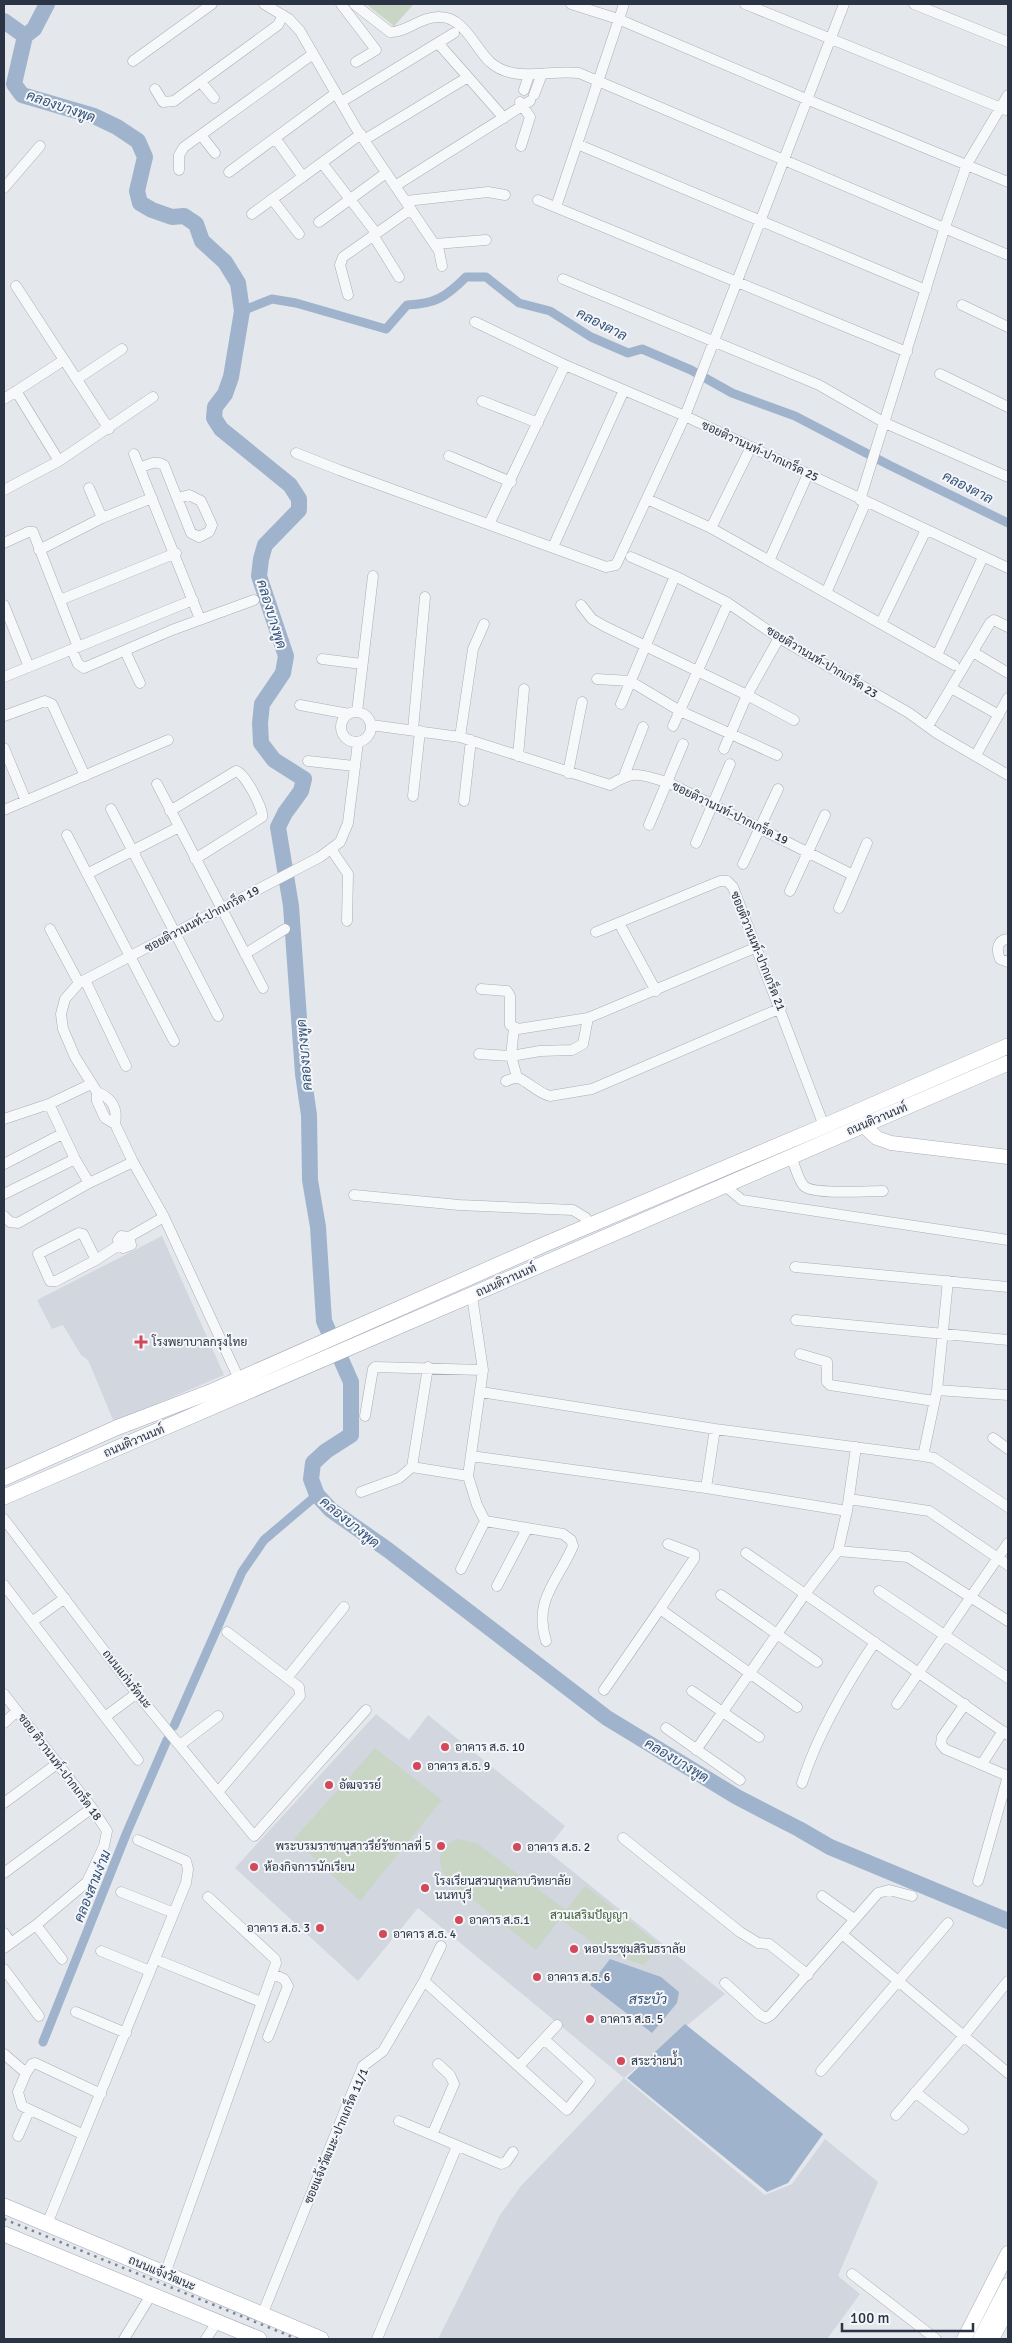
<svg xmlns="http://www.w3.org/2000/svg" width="1012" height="2343" font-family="Signika,Sarabun,sans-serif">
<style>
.built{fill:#d2d6de}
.green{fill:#c9d6c5}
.water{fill:#9fb4cc}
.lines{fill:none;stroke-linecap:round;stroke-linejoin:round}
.canal{stroke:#9fb4cc;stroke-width:9}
.river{stroke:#9fb4cc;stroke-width:16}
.street-casing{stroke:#a9aeb7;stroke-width:11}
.secondary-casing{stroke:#a9aeb7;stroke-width:15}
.primary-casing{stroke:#a3abb8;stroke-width:16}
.street{stroke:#f7f8fa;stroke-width:10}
.secondary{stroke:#fff;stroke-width:14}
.primary{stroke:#fff;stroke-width:15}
.rail{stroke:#7d8696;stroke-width:2.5;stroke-dasharray:2.5 5;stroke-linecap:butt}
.poi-dot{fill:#d1495b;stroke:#f4f6f9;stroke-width:2}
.labels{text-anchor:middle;stroke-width:4;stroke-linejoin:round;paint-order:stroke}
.street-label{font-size:12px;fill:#2b3445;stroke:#f4f6f9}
.poi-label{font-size:12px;fill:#2b3445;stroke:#f4f6f9;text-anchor:start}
.park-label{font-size:12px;fill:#3f6138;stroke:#f4f6f9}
.water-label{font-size:14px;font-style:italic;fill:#34527a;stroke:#f4f6f9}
</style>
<rect width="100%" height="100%" fill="#e4e7ec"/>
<path class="built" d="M162,1236L224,1375L114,1422L88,1360L81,1355L63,1325L52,1329L37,1300Z
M376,1714L409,1740L428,1715L565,1826L546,1850L725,1994L624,2078L765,2195L792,2184L825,2139L878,2182L838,2276L860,2294L827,2339H438L500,2215L521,2186L624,2078L418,1908L358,1981L235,1868Z"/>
<path class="green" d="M366,4H414L394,26Z
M375,1748L442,1800L360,1901L294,1839Z
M457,1839L476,1843L566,1910L585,1886L660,1945L644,1965L607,1953L560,1919L536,1950L448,1880C436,1863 436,1847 457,1839Z"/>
<path class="water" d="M610,1959L661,1977L679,1992L677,2003L652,2033L590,1985Z
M685,2024L823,2134L788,2183L767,2192L627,2078Z"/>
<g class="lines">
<path class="canal" d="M242,311L272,299L296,303L386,329L407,305C435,304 446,297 466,277H486L519,303L550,311L591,337L628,353L642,349L691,370L732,393L795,416L889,465L1008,523
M174,1726L242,1572L264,1540L317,1495
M43,2042L127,1832L167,1740"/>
<path class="river" d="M4,21L25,36L14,84L22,95L94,116L117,127L138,141L145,157L137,191L140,203L152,210L172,217L184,216L196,224L202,241L225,262L238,283L242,311L231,377L225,394L215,407L214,418L221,429L290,485L299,499V510L265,545L261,559L259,576L286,656L283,673L262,704L260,723L261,743L274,760L304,779L301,791L285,813L278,827L291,906L303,1074L309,1115L310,1180L318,1227L324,1321L351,1382V1435L326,1451L313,1463L311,1479L317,1495L331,1510L388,1550L607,1718L737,1797L799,1829L830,1847L1008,1921
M25,36L34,29L47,4"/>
<g class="street-casing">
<path id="street" d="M264,4L289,19L300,31L356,128L439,251L442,266
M341,4L376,50L356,62
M354,4L390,32C406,33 421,16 440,17C464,17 475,48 490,62C515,84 549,69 579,73L1008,255
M571,4L618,19L806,99L1008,182
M745,4L1006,110
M914,4L1008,42
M438,43L504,118
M133,61L212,4
M201,82L214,98
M155,89L163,102L174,101L278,25L283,15
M524,90L529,75
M534,95L542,74
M341,102L454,33
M520,102L530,117L521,146
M201,135L215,153
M275,138L303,177
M364,140L468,77
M577,144L926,290
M322,163L376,233
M179,170V155L184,147L313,54
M229,172L336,93
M395,186L530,101
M4,188L40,146
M272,199L299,234
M538,200L907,352
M406,201L488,192L505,195
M556,207L624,4
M252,214L361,134
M319,222L386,173
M373,235L399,277
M435,244L486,240
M563,279L819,385L885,423L1008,477
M16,286L109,429
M348,295L340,265L343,257L411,209
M962,305L1008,327
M475,322L565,365L685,416L1008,568
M940,374L1008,407
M77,379L122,349
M16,391L59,461
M4,399L64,360
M482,401L538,423
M296,453L339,470L606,567L616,565L685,416L844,4
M134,454L200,619
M449,456L511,482
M140,468C149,464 156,460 164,465L191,533L199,537L209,532L212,525L201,501L189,495L178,498
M89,488L102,518
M4,490L59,461L153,397
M647,499L711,528L954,665
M860,500L945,227L967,164L1008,95
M489,524L565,365
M711,528L751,447
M4,543L28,532H33L78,647
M553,547L624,390
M39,550L102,518L152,498
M631,557L675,576L728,603L779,638L909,713L938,734L1008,775
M769,561L808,474
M826,593L866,502
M60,600L176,553
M4,605L29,667
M581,605L592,619L604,626L747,695L794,720
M881,623L926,530
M72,650L78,664L84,668L172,630L254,600
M125,651L140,683
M973,652L1008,673
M937,655L983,557
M322,659L362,664
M4,677L193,600
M597,679L630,681L680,711L777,755
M951,688L999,715
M621,704L675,576
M300,705L349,714
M357,712L373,576
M341 727a15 15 0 1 1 30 0a15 15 0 1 1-30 0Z
M4,716L45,701L52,704L85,776
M371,725L460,737L610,785C635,769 640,775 667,782L853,875
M673,726L728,603
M928,726L990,623L994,620L1008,627
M413,730L425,597
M460,737L473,649L484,624
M4,748L26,801
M724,749L747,695L779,638
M976,755L1008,698
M518,756L524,689
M308,761L354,766
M568,773L582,702
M624,776L643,727
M157,784L263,988
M413,796L420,731
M464,801L471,740
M111,809L218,1016
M4,810L168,740
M170,811L236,771C244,772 264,809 262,817L195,859
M649,825L683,744
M67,835L174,1041
M696,843L730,764
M331,849L348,874L347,921
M743,864L778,789
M87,874L179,827
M790,891L825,815
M839,908L867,843
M619,923L656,991
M50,929L79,983
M596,932L720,881H727L733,887L824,1126
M1008,939C997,940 996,950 1000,959L1008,962
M245,954L285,929
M85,980L126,1066
M588,1018L757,947
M514,1028L511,1056L517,1077
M479,1054L511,1056L540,1051L572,1050L583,1044L588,1018L518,1029L510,1025V996L507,991L481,989
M506,1081L517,1077C530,1083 538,1093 550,1096L592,1089L781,1008
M97,1092C112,1098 118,1108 115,1124
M49,1104L75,1159L89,1183L133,1162
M4,1119L49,1104L91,1084
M791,1157C795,1165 798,1180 804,1186C813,1195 869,1191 883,1191
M4,1164L62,1134
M725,1186L742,1200L1008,1240
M4,1194L75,1159
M354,1195L459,1205L573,1210L586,1218L590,1226
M4,1216L10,1222L18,1223L89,1183
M79,1233L83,1234L96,1260L56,1281H50L38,1254Z
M129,1237L131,1245L123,1248L118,1240L121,1236L129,1237L164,1217
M96,1260L119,1245
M795,1267L1008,1287
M472,1296L483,1370L468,1476L477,1505L485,1521L563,1534L571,1540L573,1546C558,1581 533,1600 546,1641
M796,1320L1008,1340
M800,1354L827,1362V1382L830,1385L934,1401
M239,1379L164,1217L133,1162L115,1124L105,1118L97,1101V1092L75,1057L63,1029L61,1014L65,999L79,983L320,857L340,842L348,823L358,742
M937,1390L1008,1395
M481,1392L715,1429L923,1456L934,1458L1008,1507
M365,1416L373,1369L375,1367L483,1370
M993,1438L1008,1449
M471,1456L706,1488L847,1511
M923,1456L937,1390L948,1281
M412,1467L468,1476
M706,1488L715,1429
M361,1492L399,1478L412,1467L428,1367
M849,1499L929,1511L1008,1565
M4,1519L134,1690L254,1836L366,1710
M668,1544L694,1554V1559L660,1609L797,1707
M838,1551L908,1557L1008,1621
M746,1553L1008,1735
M461,1569L485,1521
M4,1585L105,1717
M497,1586L527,1529
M879,1591L1008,1678
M721,1595L817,1662
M33,1621L65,1598
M287,1678L344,1607
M604,1690L660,1609
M692,1691L759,1737
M137,1693L105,1717L138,1760
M4,1694L92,1808L107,1831L104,1846L87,1882L36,1925L4,1948
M897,1704L1008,1543
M965,1704L942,1737L941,1744L945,1749L1008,1776
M4,1723L17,1711
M666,1728L740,1780
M180,1745L218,1716
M696,1750L805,1594L838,1551L847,1511L856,1447
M982,1764L1003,1731
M802,1783C818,1733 846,1685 875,1642
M218,1792L300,1696L299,1687L227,1632
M4,1803L58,1763
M623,1838L740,1932L758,1943L769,1944L808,1975
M4,1873L92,1808
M978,1881L1008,1776
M121,1892L174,1913
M822,1896L854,1919
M36,1925L62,1959
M4,1933L11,1943
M842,1934L1008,2073
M101,1951L150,1971
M162,1962L261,2002
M4,1969L39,2016
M424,1981L567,2110L590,2081L544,2039
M725,1983L760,2015L766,2018L771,2015L878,1893L889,1890L912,1896
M76,2012L126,2033
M268,2037L288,1986L284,1979L273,1974
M4,2054L26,2073L18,2092L22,2106L82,2134
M519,2066L557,2025
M821,2071L948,1923
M26,2073L32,2064L35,2063L101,2094
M915,2092L963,2129
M896,2115L963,2037L1008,1981
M399,2121L501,2164L506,2162L513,2152
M432,2135L454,2084L450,2075L438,2064
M18,2136L29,2111
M47,2224L186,1883L188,1869L186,1861L138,1840
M165,2274L276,1963L275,1959L208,1897
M852,2274L936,2339
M262,2315L363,2066L383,2051L424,1981L441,1946
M124,2339L151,2295
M206,2339L217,2322
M377,2339L457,2146"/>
</g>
<g class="secondary-casing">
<path id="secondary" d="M863,1125L877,1138L891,1143L1008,1157
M964,2339L1008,2253
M980,2339L1008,2285
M992,2339L1008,2309"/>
</g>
<g class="primary-casing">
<path id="primary" d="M4,1478L116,1428L210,1392L543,1245L824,1126L1008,1046
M4,1497L1008,1063
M4,2206L321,2339
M4,2234L259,2339"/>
</g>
<use href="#street" class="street"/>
<use href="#secondary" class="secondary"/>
<use href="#primary" class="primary"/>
<path class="rail" d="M4,2219L297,2339"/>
</g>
<g class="poi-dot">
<path d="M138.5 1334.5h5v5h5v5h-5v5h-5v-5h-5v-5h5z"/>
<circle cx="445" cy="1747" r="5"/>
<circle cx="417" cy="1766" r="5"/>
<circle cx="329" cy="1785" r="5"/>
<circle cx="441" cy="1846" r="5"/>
<circle cx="517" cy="1847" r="5"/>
<circle cx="254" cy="1867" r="5"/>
<circle cx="425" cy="1888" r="5"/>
<circle cx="459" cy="1920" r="5"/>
<circle cx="320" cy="1928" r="5"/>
<circle cx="383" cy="1934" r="5"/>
<circle cx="574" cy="1949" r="5"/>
<circle cx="537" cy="1977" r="5"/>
<circle cx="590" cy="2019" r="5"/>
<circle cx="621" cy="2061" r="5"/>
</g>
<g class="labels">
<g class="street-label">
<text transform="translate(760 451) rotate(25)" y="4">ซอยติวานนท์-ปากเกร็ด 25</text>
<text transform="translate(822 662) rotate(31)" y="4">ซอยติวานนท์-ปากเกร็ด 23</text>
<text transform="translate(730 813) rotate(26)" y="4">ซอยติวานนท์-ปากเกร็ด 19</text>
<text transform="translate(202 919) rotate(-28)" y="4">ซอยติวานนท์-ปากเกร็ด 19</text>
<text transform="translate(758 951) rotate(68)" y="4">ซอยติวานนท์-ปากเกร็ด 21</text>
<text transform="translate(877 1119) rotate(-23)" y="4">ถนนติวานนท์</text>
<text transform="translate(506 1280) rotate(-24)" y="4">ถนนติวานนท์</text>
<text transform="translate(134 1441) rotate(-23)" y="4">ถนนติวานนท์</text>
<text transform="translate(127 1679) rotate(52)" y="4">ถนนแก่นรัตนะ</text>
<text transform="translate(60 1767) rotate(53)" y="4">ซอย ติวานนท์-ปากเกร็ด 18</text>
<text transform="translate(336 2136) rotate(-67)" y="4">ซอยแจ้งวัฒนะ-ปากเกร็ด 11/1</text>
<text transform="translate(162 2273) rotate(23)" y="4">ถนนแจ้งวัฒนะ</text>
</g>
<g class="poi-label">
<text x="152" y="1346">โรงพยาบาลกรุงไทย</text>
<text x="455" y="1751">อาคาร ส.ธ. 10</text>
<text x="427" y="1770">อาคาร ส.ธ. 9</text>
<text x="339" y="1789">อัฒจรรย์</text>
<text x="431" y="1850" text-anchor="end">พระบรมราชานุสาวรีย์รัชกาลที่ 5</text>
<text x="527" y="1851">อาคาร ส.ธ. 2</text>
<text x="264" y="1871">ห้องกิจการนักเรียน</text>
<text x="435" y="1885">โรงเรียนสวนกุหลาบวิทยาลัย<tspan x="435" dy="14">นนทบุรี</tspan></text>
<text x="469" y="1924">อาคาร ส.ธ.1</text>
<text x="310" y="1932" text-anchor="end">อาคาร ส.ธ. 3</text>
<text x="393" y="1938">อาคาร ส.ธ. 4</text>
<text x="584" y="1953">หอประชุมสิรินธราลัย</text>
<text x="547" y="1981">อาคาร ส.ธ. 6</text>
<text x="600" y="2023">อาคาร ส.ธ. 5</text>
<text x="631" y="2065">สระว่ายน้ำ</text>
</g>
<g class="park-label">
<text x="589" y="1919">สวนเสริมปัญญา</text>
</g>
<g class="water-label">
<text transform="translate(61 106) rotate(19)" y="5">คลองบางพูด</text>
<text transform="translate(602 324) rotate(27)" y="5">คลองตาล</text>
<text transform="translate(968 487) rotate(27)" y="5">คลองตาล</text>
<text transform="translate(272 614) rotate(73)" y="5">คลองบางพูด</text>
<text transform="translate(304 1055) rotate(-95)" y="5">คลองบางพูด</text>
<text transform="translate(350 1522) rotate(39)" y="5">คลองบางพูด</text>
<text transform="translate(677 1760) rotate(31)" y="5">คลองบางพูด</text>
<text transform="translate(92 1886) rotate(-68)" y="5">คลองสามง่าม</text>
<text x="648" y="2004">สระบัว</text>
</g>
</g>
<rect width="1012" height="2343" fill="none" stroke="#2b3445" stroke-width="10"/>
<path d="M842 2323v8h131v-8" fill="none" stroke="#2b3445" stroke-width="2.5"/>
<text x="850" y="2323" font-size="15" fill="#2b3445" stroke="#f4f6f9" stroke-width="4" paint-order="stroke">100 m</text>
</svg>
